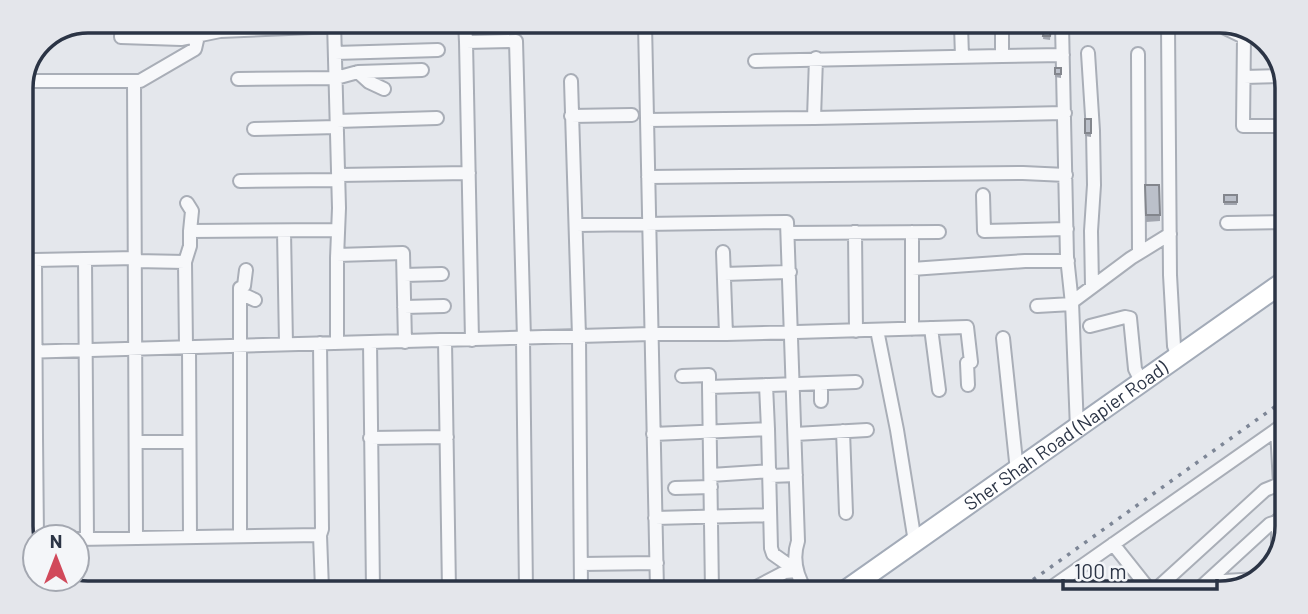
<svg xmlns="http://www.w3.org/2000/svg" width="1308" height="614" font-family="Barlow,sans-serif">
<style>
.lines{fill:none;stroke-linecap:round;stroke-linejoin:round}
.minor-casing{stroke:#a9aeb7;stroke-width:16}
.primary-casing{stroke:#a3abb8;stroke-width:23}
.minor{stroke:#f7f8fa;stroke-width:12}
.primary{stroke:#fff;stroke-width:19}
.rail{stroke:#7d8696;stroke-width:3.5;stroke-dasharray:3.5 7;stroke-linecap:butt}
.wall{fill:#a1a5ae}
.building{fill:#bbc0ca;stroke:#83868d;stroke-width:2}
.labels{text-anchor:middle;stroke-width:6;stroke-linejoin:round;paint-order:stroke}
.street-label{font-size:19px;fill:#2b3445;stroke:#f4f6f9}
.rim{fill:none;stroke:#2b3445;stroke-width:3.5}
</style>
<rect width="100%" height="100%" fill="#e4e7ec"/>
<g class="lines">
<g class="minor-casing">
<path id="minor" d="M122,21L121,37L181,39L220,31L335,26
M334,22L339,208L337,258V343
M465,23L466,42
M645,24L657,590
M645,25L720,24
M961,25L962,57
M1002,25V56L1063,55
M1168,26L1170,275L1174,346L1178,357
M1221,26L1244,37L1243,126H1286
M335,53L438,50
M1088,53L1093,131L1094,185L1091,231L1092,286
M1138,54L1139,253
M816,58L814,118L1065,113
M755,61L1002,56
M358,72L369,82L384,89
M1244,77L1284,76
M238,79L336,78L358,72L422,70
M23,81H140L195,49L198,36
M134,81L136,538
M571,81L579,336L581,590
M571,116L632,115
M647,120L814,118
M337,121L437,118
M254,129L337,127
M338,175L469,173
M648,177L1023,173L1066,175
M240,181L338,180
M983,195L984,231L1067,229
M187,203L192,211L190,231L338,230
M1227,223L1283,222
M576,225L787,222L798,541C792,559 796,575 806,591
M284,231L286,344
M855,232L856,331
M912,232V329
M788,233L939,232
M723,252L726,334L967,327L971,362L967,363L968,385
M337,255L403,253L405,342
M136,261L185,262
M912,269L1025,261H1068
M724,274L790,272
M404,275L442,274
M1283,282L1282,224L1285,219
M240,293L255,300
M1037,306L1072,304L1067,257L1062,25
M404,307L444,306
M1090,326L1125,317L1130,318L1135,369L1142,383
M931,328L939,390
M877,330L897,430L915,542
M1003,338L1017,471
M523,339L526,590
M472,340L466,42L516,41L524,339
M445,341L449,589
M370,342L651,334H726
M186,347L185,262L190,246V231
M189,347L190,537
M21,352L370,342L373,589
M682,376L709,375V387L856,382
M821,384V401
M709,387L712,591
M768,429L771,548L773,554L797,571
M1077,429L1072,302L1131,258L1170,234
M1277,429L1280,484
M843,431L846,513
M653,434L768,429L766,385
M795,434L867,430
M21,437H36L35,260L85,259
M36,437L37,537
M370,438L447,437
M137,442H189
M711,475L770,471
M770,476L796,475
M675,488L711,487
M655,518L770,515
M1278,520V557
M320,535L322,589
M240,536V288L244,286L246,270
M77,539L320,535L322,529L320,343
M87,539L85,259L136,258
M35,540V565
M1113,544L1152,593
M581,564L657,563
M1207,582L1259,579
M1199,589L1270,524L1282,520
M749,591L785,572L797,571
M1045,592L1283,425
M1152,593L1265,490L1282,483"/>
</g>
<g class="primary-casing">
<g id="primary">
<path id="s1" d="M845,591L1285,281"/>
</g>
</g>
<use href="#minor" class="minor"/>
<use href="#primary" class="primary"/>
<path class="rail" d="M1016,592L1283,401"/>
</g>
<path class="wall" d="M1044,30H1051L1050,40L1043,39Z
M1055,68H1061V78L1055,77Z
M1085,119H1091V137L1085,136Z
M1145,185L1160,215V221L1146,222Z
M1224,195H1237V205H1224Z"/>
<path class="building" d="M1044,30H1051L1050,36H1043Z
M1055,68H1061V74H1055Z
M1085,119H1091V133H1085Z
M1145,185H1159L1160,215H1146Z
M1224,195H1237V202H1224Z"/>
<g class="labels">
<g class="street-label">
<text dy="7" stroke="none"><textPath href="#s1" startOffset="270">Sher Shah Road (Napier Road)</textPath></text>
</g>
</g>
<path d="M0 0H1308V614H0ZM88 33H1220A55 55 0 0 1 1275 88V526A55 55 0 0 1 1220 581H88A55 55 0 0 1 33 526V88A55 55 0 0 1 88 33Z" fill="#e4e6eb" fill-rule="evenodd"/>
<path class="rim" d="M88 33H1220A55 55 0 0 1 1275 88V526A55 55 0 0 1 1220 581H88A55 55 0 0 1 33 526V88A55 55 0 0 1 88 33Z"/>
<g transform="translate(56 558)"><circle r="33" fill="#f4f6f9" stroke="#a4a8b1" stroke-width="2"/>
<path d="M0-5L12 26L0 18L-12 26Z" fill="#d1495b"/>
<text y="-10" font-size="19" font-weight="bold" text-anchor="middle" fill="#2b3445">N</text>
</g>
<path d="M1063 579v10h154v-10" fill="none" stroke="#2b3445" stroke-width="3.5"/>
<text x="1074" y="579" font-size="21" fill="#2b3445" stroke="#f4f6f9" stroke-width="5" paint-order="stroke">100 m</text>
</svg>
